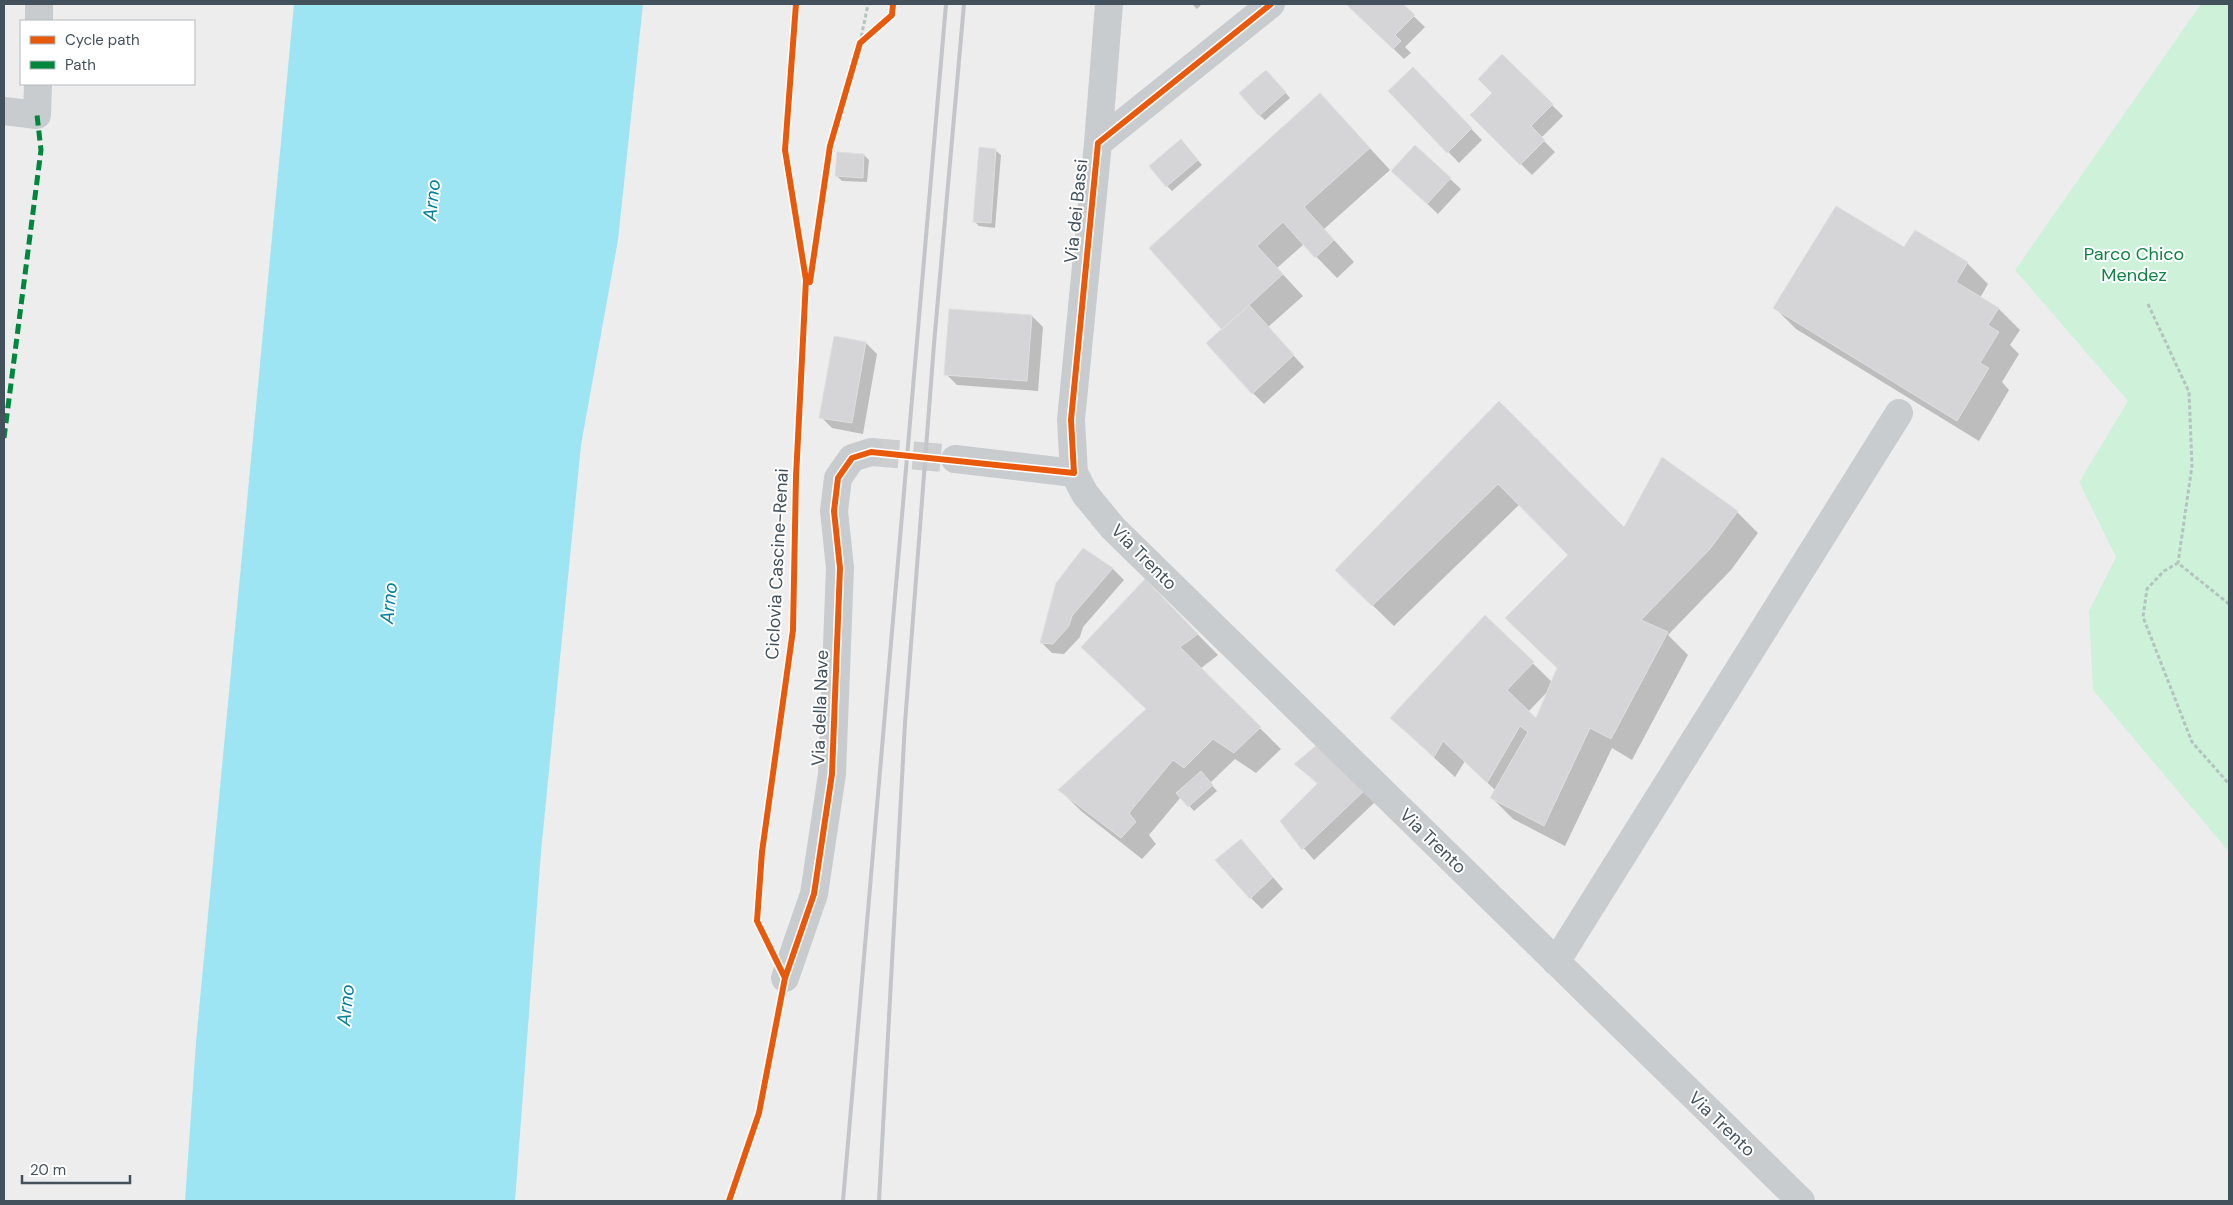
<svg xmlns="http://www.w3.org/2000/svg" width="2233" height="1205" font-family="'DM Sans',sans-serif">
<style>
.green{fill:#cef1da}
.water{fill:#9ee5f3}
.shadow{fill:#0003;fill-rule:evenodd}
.building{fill:#d5d5d7;stroke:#dfdfe0}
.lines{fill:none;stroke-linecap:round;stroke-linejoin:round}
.minor-tunnel{stroke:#ccced0;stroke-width:28;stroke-dasharray:28 14;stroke-linecap:butt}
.path{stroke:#b4c3be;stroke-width:3;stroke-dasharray:4 2.5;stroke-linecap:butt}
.minor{stroke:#c8cccf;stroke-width:28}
.rail{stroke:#c3c5c8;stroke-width:4}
.quiet{stroke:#00873e;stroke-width:5;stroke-dasharray:10 5;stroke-linecap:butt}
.cycleway-casing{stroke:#fff;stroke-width:9}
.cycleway{stroke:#e8590c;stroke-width:6}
.labels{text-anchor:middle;stroke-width:4;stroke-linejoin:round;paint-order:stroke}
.street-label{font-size:18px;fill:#42515c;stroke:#fff}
.park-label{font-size:18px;fill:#0c8443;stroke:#fff}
.water-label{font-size:19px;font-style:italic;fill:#038099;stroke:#fff}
</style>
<rect width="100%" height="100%" fill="#eeeded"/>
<path class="green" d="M2201,4H2229V852L2093,690L2089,611L2116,557L2079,482L2128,401L2015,270Z"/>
<path class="water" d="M294,4H643L618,240L581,445L541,852L515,1201H185L196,1042Z"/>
<path class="shadow" d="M1192,4H1202L1197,9Z
M1348,4H1401L1425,27L1405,47L1411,53L1404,59Z
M1503,56L1563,116L1541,138L1555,152L1532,175L1472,115L1493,93Z
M1413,69L1482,140L1459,163L1390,91Z
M1271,76L1290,98L1265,120L1259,115Z
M1320,94L1390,170L1324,229L1354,262L1337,278L1304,244L1277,268L1303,296L1268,327L1304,367L1264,404L1253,393L1224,330L1150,248Z
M1186,146L1202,165L1172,191L1167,186Z
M995,150L1001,155L995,228L979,226L974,221Z
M864,155L869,160L867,182L842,181L836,175Z
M1450,179L1461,189L1438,214L1404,182Z
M1905,249L1967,263L1988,284L1980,298L1999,309L2020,330L2010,345L2019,354L2002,382L2009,390L1979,441L1796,329L1775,308Z
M951,310L1032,316L1043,327L1038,391L957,385L946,374Z
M866,343L877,354L863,434L832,428L821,417Z
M1499,403L1624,529L1737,512L1758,533L1731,570L1668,635L1688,655L1632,760L1612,748L1565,846L1513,819L1492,798L1496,791L1465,761L1455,777L1391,718L1485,617L1553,683L1558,668L1570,555L1520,504L1394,626L1358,591ZM1550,689L1537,720L1528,712Z
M1084,549L1113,569L1124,580L1083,627L1080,637L1064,654L1052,653L1041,642Z
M1165,601L1218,655L1200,669L1281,749L1256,773L1235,759L1210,783L1217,791L1194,811L1181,797L1149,835L1156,844L1142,859L1081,811L1060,790L1147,709Z
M1318,746L1376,801L1314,860L1281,822L1318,784L1295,764Z
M1241,840L1283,889L1262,909L1251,898Z"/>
<path class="building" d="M1346,4H1403L1415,15L1395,35L1401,41L1393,49Z
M1502,54L1553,104L1531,126L1545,140L1520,165L1470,115L1492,93L1478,79Z
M1413,67L1472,128L1447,153L1388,91Z
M1266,70L1286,92L1259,116L1239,93Z
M1320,93L1370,148L1304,207L1334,240L1315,258L1283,222L1257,246L1283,274L1222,330L1149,248Z
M1181,139L1198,160L1166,187L1149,166Z
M1415,145L1451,178L1427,204L1391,171Z
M979,147L996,149L991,223L973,222Z
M837,152L864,154L863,178L835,176Z
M1836,206L1904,247L1915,230L1968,262L1956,282L1999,308L1988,325L1999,332L1980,363L1989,368L1957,421L1773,308Z
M1249,305L1294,355L1252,394L1206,343Z
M949,309L1032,315L1027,381L944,375Z
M834,336L866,342L852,423L819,418Z
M1499,401L1624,527L1662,457L1738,511L1710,549L1641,620L1668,632L1611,739L1590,728L1544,826L1490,798L1528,732L1520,726L1487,783L1443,741L1434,757L1390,718L1485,615L1534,662L1507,690L1536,718L1557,668L1505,618L1568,555L1498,484L1372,606L1335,570Z
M1083,548L1113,568L1072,616L1069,626L1053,644L1040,643L1056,583Z
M1145,579L1198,634L1180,647L1261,727L1234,753L1213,739L1184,768L1173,760L1129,813L1136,822L1121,838L1058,790L1146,709L1081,647Z
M1318,744L1366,789L1302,850L1280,821L1318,783L1294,764Z
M1201,771L1213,785L1188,807L1176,793Z
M1241,839L1273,877L1250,899L1215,860Z"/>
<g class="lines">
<path class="minor-tunnel" d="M871,452L955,459"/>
<path class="path" d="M860,43L868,4
M2148,304L2189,392L2192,466L2178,563
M2229,604L2178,563L2164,571L2147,589L2143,617L2192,742L2229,784"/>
<path class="minor" d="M1109,4L1098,143L1071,420L1074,473L1085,494L1113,528L1801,1201
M39,21V4
M4,111L37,115L38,84
M1098,143L1271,4
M955,459L1074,473
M1556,962L1899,413
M785,978L814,894L832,774L840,568L834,511L838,478L852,458L871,452"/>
<path class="rail" d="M843,1201L946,4
M879,1201L905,723L934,344L964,4"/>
<path class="quiet" d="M4,438L41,150L37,115"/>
<g class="cycleway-casing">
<path id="cycleway" d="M810,282L830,146L860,43L892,15L893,4
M785,978L757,921L762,852L793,630L796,477L806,280L785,150L796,4
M729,1201L759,1113L785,978L814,894L832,774L840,568L834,511L838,478L852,458L871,452L1074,473L1071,420L1098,143L1271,4"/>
</g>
<use href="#cycleway" class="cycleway"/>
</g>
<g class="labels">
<g class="street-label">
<text transform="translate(1076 211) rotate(-84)" y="6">Via dei Bassi</text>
<text transform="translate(1144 557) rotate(45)" y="6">Via Trento</text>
<text transform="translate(777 564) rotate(-87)" y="6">Ciclovia Cascine-Renai</text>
<text transform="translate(820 708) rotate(-88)" y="6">Via della Nave</text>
<text transform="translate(1433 841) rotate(44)" y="6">Via Trento</text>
<text transform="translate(1722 1124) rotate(44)" y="6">Via Trento</text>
</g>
<g class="park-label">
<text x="2134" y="260">Parco Chico<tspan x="2134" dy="21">Mendez</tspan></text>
</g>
<g class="water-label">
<text transform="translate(431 200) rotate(-84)" y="7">Arno</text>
<text transform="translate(388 603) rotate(-84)" y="7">Arno</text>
<text transform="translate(345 1005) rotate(-84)" y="7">Arno</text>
</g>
</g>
<rect width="2233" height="1205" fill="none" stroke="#42515c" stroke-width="10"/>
<rect x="20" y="20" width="175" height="65" fill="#ffffff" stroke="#b3b9be"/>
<rect x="30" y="36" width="25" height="8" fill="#e8590c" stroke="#b3b9be"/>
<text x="65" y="45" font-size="15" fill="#42515c">Cycle path</text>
<rect x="30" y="61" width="25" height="8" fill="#00873e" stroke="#b3b9be"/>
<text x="65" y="70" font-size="15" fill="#42515c">Path</text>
<path d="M22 1175v8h108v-8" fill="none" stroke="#42515c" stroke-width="2.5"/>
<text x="30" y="1175" font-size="15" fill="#42515c" stroke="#ffffff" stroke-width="4" paint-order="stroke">20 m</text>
</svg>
